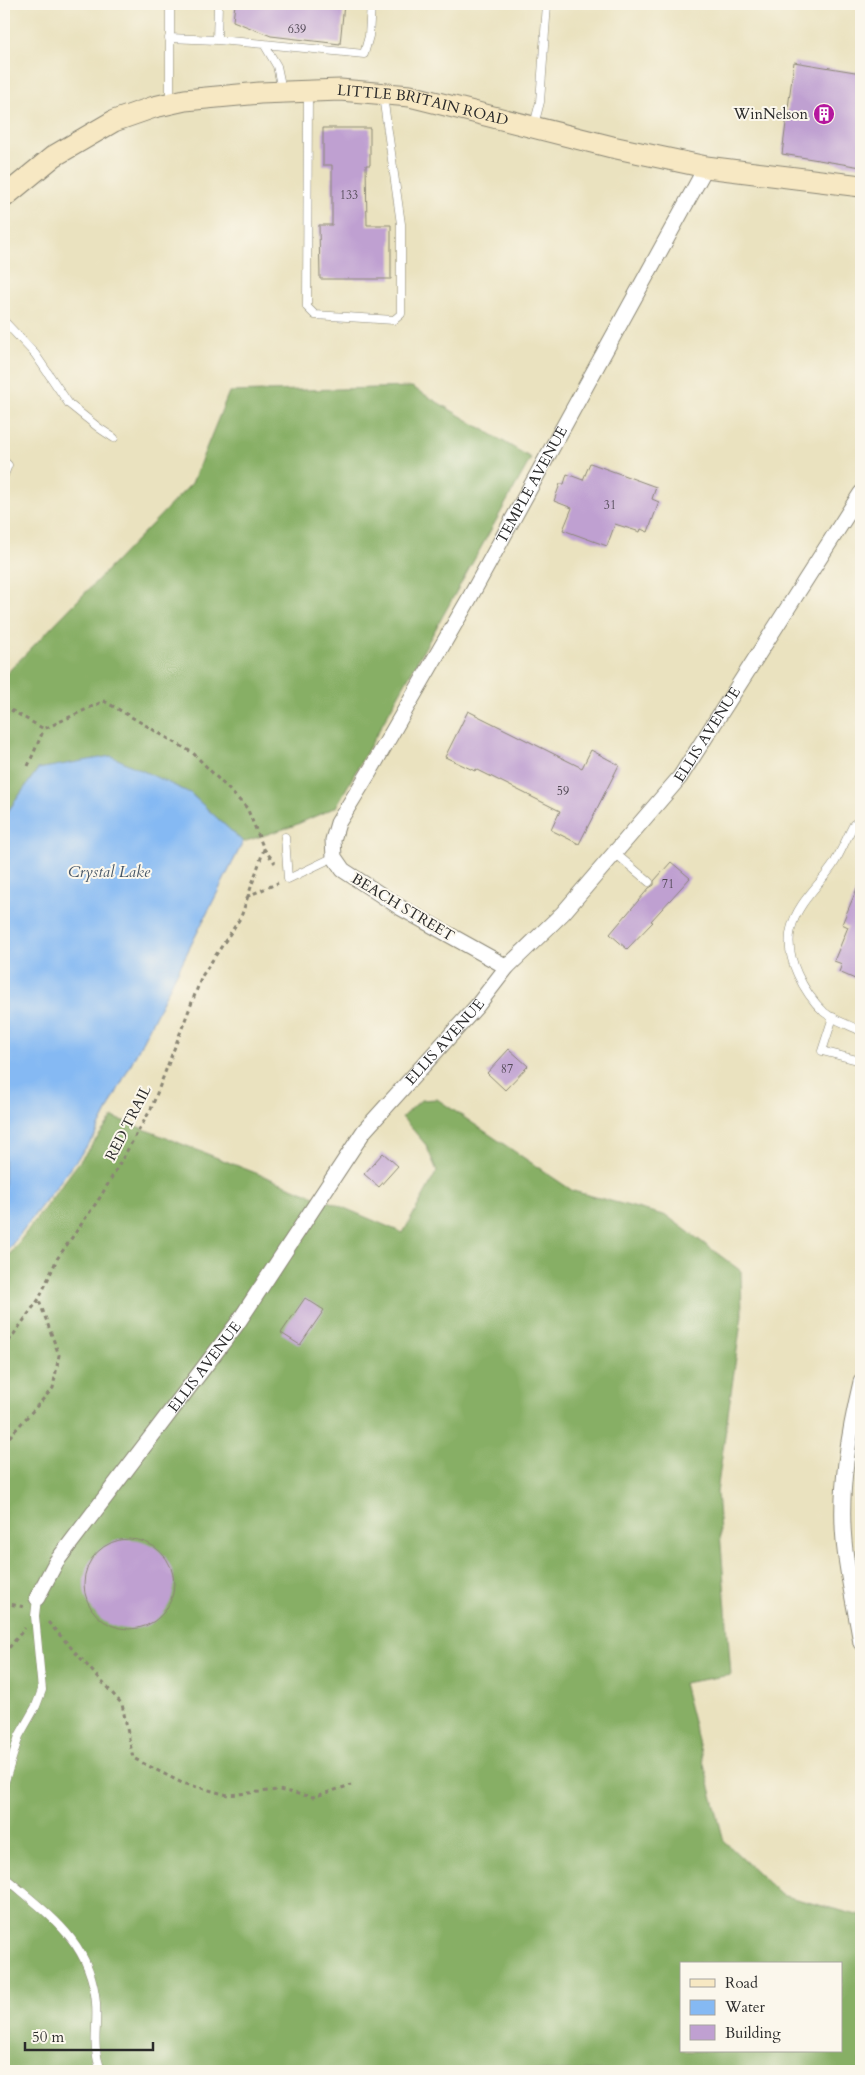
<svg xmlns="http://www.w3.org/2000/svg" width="865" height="2075" font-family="Cardo,serif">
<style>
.forest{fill:#87af65;stroke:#596d48;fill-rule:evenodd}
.water{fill:#85b9f3;stroke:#58728f}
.building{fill:#bfa0d1}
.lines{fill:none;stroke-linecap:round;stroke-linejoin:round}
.lane-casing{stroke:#8a8675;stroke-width:9}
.street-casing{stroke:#8a8675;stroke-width:17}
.secondary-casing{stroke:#8a8675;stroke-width:23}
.path{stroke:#8a8675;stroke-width:3;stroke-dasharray:4 4;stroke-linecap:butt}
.lane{stroke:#fff;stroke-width:8}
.street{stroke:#fff;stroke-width:15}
.secondary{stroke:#f7e8c3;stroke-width:21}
.labels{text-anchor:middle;stroke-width:4;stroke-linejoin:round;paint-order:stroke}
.number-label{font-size:12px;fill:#504854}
.street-label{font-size:15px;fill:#2b2b2b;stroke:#fbf7ec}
.poi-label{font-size:15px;fill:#2b2b2b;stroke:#fbf7ec;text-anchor:end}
.water-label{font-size:16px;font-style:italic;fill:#465667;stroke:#fbf7ec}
</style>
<rect width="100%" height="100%" fill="#fbf7ec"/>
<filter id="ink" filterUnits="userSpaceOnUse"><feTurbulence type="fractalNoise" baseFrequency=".02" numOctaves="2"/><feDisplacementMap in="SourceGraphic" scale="10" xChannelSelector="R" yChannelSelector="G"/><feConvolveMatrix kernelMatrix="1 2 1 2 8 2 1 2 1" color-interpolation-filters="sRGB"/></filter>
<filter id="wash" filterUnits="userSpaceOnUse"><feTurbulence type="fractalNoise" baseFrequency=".0096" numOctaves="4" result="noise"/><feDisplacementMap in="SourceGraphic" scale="20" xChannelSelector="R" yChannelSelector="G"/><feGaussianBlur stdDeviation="1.12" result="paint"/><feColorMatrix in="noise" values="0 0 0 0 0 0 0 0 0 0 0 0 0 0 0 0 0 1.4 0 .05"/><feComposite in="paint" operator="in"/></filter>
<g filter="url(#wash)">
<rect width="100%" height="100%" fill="#eae2bf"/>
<path class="forest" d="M412,387L531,458L336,807L293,826L243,842L190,793L38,769L4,817V676L192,483L229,392Z
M437,1099L573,1191L667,1216L741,1271L742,1315L717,1492L731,1675L683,1683L724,1841L781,1895L861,1916V2071H4V1262L113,1117L335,1204L403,1233L437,1171L426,1145L402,1117L421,1100ZM681,1964H841V2051H681Z"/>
<path class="water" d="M111,756L190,793L243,842L94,1137L4,1255V817L38,769Z"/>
<g id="blocks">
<path class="building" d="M235,4H344L340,44L271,36L233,21Z
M794,62L861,73V167L782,154Z
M323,128H370V165H366L367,225H391V279H320L319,225H332V165H323Z
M590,463L656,487L652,499L659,502L648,532L641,529L640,532L615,524L607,546L563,530L572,508L554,501L560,484H564L567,474L583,480Z
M468,711L582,768L591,750L619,765L579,844L551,830L560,811L476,769L475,771L445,757Z
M671,862L690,878L651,921L653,922L627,949L610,934L649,888L654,885V881Z
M861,879V966L855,979L839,972L842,964L834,961L848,927L842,924Z
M509,1049L528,1066L505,1090L487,1073Z
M383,1153L398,1166L379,1187L364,1174Z
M305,1298L324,1310L300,1345L281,1333Z
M84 1584a45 45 0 1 1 90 0a45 45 0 1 1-90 0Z"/>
</g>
</g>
<g filter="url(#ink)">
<use href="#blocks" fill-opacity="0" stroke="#8a8675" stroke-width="1"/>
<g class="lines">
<g class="lane-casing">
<path id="lane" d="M169,38L217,40L218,4
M217,40L264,44L277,66L282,90
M264,44L364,54L369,36L371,4
M308,93L307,307L315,315L394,320L401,314V224L383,96
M170,101V4
M534,125L540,102L547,4
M4,321L35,354L69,404L99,428L114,438
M4,461L8,465L4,475
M861,826L854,824C847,837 841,852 833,865C819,886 797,903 791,929C784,957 804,993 824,1012C833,1020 850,1025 861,1031
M285,837L288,879L334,857
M615,853L649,882
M833,1017L822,1051L861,1061
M4,1784L19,1736L36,1706L42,1690L35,1616L37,1598
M4,1873L7,1879C49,1915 91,1942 96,2003C98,2030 91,2043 101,2071"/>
</g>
<g class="street-casing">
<g id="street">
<path id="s1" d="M507,967L401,908L343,870L334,857L333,840L338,823L370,771L469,599L706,167"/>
<path d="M861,1382C849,1433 839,1489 844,1541C847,1575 856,1610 861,1643"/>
<path id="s2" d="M37,1598L56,1562L237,1324L364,1131L477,1006L507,967L563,913L680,777L861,493"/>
</g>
</g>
<g class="secondary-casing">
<g id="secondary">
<path id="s3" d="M4,197L54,156L114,121L154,107L185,100L260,93L340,90L410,96L612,147L706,167L861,186"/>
</g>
</g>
<path class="path" d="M4,706L44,729L104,701L193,753L247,808L264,849L275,863
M28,766L44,729
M264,849L248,896L278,883
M4,1348L39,1299L57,1259L101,1196L151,1109L202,976L241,917L248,896
M4,1443L53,1388L59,1355L39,1300
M4,1603L25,1607
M48,1622L122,1704L133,1758L182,1783L228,1795L279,1790L313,1797L351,1785
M4,1654L25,1628"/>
<use href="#lane" class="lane"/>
<use href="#street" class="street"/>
<use href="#secondary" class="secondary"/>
</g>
</g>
<defs>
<g id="building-disc" transform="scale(1.125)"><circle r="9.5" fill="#b5179e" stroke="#fbf7ec"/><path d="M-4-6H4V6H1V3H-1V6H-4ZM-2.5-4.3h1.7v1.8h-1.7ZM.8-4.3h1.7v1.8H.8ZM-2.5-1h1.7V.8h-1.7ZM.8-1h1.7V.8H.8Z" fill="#fff"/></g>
</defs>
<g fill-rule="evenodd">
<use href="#building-disc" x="824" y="114"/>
</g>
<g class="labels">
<g class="number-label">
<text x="297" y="33">639</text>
<text x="349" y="199">133</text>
<text x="610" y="509">31</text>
<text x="563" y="795">59</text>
<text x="668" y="888">71</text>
<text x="507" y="1073">87</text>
</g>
<g class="street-label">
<text dy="5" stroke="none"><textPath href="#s3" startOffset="448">LITTLE BRITAIN ROAD</textPath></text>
<text dy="5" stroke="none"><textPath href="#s1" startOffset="631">TEMPLE AVENUE</textPath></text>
<text dy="5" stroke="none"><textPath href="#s2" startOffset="1096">ELLIS AVENUE</textPath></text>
<text transform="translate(403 907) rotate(31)" y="5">BEACH STREET</text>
<text dy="5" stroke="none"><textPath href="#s2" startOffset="691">ELLIS AVENUE</textPath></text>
<text transform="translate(128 1123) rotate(-63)" y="5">RED TRAIL</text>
<text dy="5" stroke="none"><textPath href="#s2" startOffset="286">ELLIS AVENUE</textPath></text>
</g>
<g class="poi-label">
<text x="808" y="119">WinNelson</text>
</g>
<g class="water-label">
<text x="109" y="877">Crystal Lake</text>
</g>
</g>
<rect width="865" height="2075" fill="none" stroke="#fbf7ec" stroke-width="20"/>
<rect x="680" y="1962" width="162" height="90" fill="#fbf7ec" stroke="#a8a59f"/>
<rect x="690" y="1979" width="25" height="8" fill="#f7e8c3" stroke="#a8a59f"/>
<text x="725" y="1988" font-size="15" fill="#2b2b2b">Road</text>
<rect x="690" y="2000" width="25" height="15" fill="#85b9f3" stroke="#a8a59f"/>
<text x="725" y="2012" font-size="15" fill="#2b2b2b">Water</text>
<rect x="690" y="2025" width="25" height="15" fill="#bfa0d1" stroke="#a8a59f"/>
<text x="725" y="2038" font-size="15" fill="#2b2b2b">Building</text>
<path d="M25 2042v8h128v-8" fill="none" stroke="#2b2b2b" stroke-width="2.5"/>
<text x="32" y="2042" font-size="15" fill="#2b2b2b" stroke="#fbf7ec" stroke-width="4" paint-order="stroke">50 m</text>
</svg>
